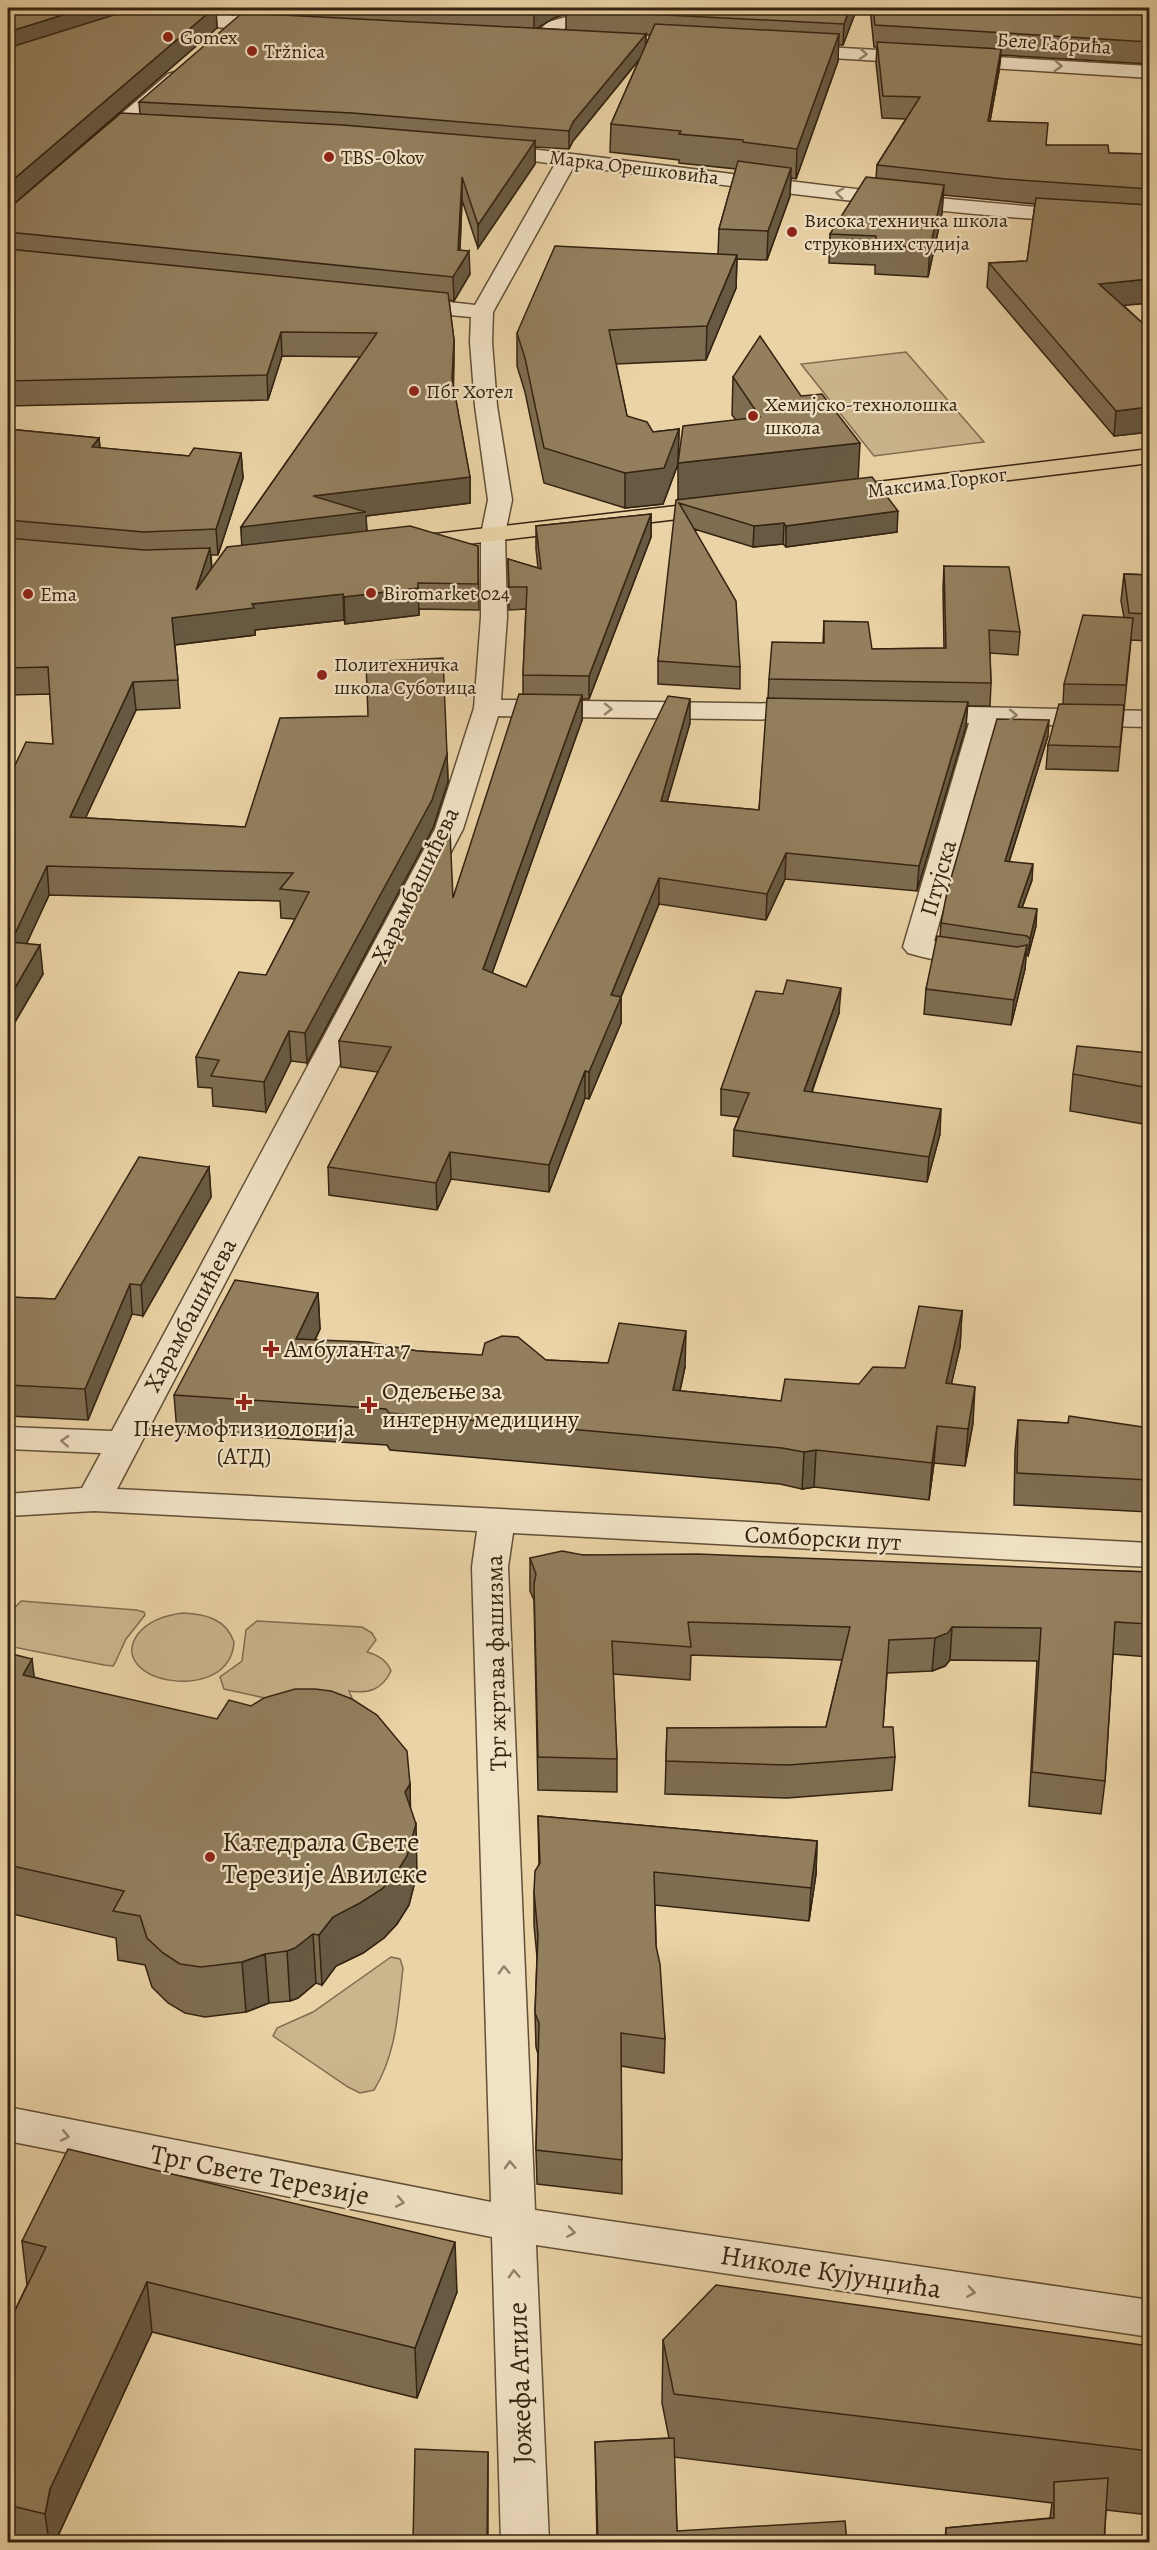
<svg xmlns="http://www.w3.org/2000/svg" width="1157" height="2550" font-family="Alegreya,serif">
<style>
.green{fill:#cbb58d;stroke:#806c4f;stroke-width:1.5}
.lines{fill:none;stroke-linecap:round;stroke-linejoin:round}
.minor-casing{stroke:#624f36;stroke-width:3}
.major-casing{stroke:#342311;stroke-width:3}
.minor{fill:#f1e2c5;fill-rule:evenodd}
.major{fill:#ead3a6;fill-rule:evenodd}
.wall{fill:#7e6d51;stroke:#342311;stroke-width:1.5;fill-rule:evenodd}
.shaded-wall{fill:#675942;stroke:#342311;stroke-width:1.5}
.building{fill:#937f5e;stroke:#342311;stroke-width:1.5}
.oneway{stroke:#92826b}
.poi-dot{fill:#8f2418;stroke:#f1e2c5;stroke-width:2}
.labels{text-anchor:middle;stroke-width:4.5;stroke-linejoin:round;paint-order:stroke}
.far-poi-label{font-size:20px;fill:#342311;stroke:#f1e2c5;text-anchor:start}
.far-street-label{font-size:20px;fill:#342311;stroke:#f1e2c5}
.street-label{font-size:24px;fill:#342311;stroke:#f1e2c5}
.poi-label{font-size:24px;fill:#342311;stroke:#f1e2c5;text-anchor:start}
.near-poi-label{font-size:28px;fill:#342311;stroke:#f1e2c5;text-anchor:start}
.near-street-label{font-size:28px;fill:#342311;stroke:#f1e2c5}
</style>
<rect width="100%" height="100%" fill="#ead3a6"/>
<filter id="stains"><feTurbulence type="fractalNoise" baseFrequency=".00333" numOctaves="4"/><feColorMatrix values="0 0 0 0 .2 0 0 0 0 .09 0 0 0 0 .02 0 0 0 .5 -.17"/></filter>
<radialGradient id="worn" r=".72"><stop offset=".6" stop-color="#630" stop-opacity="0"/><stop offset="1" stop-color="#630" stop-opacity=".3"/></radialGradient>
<path class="green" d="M906,352L984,442L874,456L801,364Z
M21,1601L136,1610L144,1612L145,1615L126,1639L115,1663L113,1666L104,1665L8,1646V1615Z
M183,1613C206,1614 226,1619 234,1642C230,1707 103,1682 138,1634C149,1620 166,1615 183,1613Z
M257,1621L362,1627L372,1633L376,1640L367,1652C378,1655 387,1660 391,1671C382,1690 368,1694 349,1691L352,1698L346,1704L301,1706L224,1689L220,1677L242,1661L246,1630Z
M391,1957L400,1959L403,1968C398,2010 397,2053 374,2090L360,2093L348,2087L273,2036L277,2028L313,2012Z"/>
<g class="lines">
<g class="minor-casing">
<path id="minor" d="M172,8L283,21L285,25L283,29C258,35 192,24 165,18L163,14L165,10Z
M599,8H626L623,12C605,17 576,22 560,31C549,37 545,46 531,43L529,39L548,22Z
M792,45L1150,66V78L785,55L783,51L785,47Z
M175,72L182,74L185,78L182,82L107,146H93L90,142L93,138L168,74Z
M489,144C709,169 928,204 1150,214V226C956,218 766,190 574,166L493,312L492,342L497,406L512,500L505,534L507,617L501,700L812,704L821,706L825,712L821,718L812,720L498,716L463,829L117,1489L1150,1543V1567L513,1533L508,1567L535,2210L1150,2300V2337L536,2245L549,2542H501L492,2237L8,2141V2107L491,2202L472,1567L477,1531L94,1511L8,1516V1494L82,1488L101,1453L8,1449V1427L112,1431L435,829L474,708L481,617V534L488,500L475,406L470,342L471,317L406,311L398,309L395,304L398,299L406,297L475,305L555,164L482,154L479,150L482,146Z
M921,706L1150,711V727L996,724L934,941L988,950L993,956L988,962C967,968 929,959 908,953L903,947L969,723L912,720L908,714L912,708Z"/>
</g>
<g class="major-casing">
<path id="major" d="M1150,449V463L836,501L828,499L824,494L828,489L836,487Z
M719,501L728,503L731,508L728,513L409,551L400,549L397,544L400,539L409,537Z"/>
</g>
<use href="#minor" class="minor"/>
<use href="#major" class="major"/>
</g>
<path class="wall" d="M8,8H243L233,15L216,12L217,28L13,205L140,114L139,102L258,14V8H256H857L843,45H838V61L796,179L791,178L790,196L767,260L737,259L736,288L706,360L616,364L627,416L653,432L679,429L678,464L663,504L625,508L544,483L525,392L517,366V333L718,254L719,229L736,169L679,163V160L610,152L611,124L639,60L573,141L569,149L535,147V164L478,248L462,200L460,250L470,274L454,301L449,300L454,340L453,385L470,477V503L366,516L367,531L478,546L479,610L419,609V615L345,624L344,620L255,630V635L175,645L180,708L136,710L85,818L245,827L447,754L448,782L433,828L307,1063L291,1061L266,1112L213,1106L212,1088L198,1087L196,1057L266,975L295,919L281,918L280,901L49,895L26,944L43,974L8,1034V780L53,744L50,694L8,695V429L99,438L100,448L189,456L241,453L243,478L218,555H211L212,568L242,545L241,527L360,357L282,356L268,400L8,406ZM566,14V30L537,28L554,18ZM646,35H650L646,45Z
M870,8H1149V64L1001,55L999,71L990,121L1046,145L1109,153L1149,154V303L1123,305L1149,329V432L1114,436L987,287L989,263L1027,261L1035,204L943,195L942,213L928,277L875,274V265L829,263L830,234L876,178L877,165L906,119L882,118L876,63L877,47H874Z
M733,377L858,479L897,532L786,547L783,544L753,547L694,529L740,667V689L658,684V661L678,499L736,420L732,415Z
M651,514V537L589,699H582V720L492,973L526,987L690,723L667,802L759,810L768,698L769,679L823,643L824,621L872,649L944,648L943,589L944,566L1020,632L1018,655L990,653L991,683L990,706H967L966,726L917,891L785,879L766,920L659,904L621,997V1023L589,1099L585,1098L549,1192L451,1179L437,1210L329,1195L328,1167L378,1072L341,1067L339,1041L453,898L523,694V675L526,609L509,610L508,559L538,568L536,549V526Z
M1124,574L1149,575V641L1131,640L1118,771L1046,769L1048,745L1063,704L1064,684L1124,617L1121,601Z
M1048,736L1009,862L1032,880L1022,908L1036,926L1028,956L1026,954L1025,969L1011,1025L924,1014L926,989L940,936L941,923Z
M839,1013L812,1092L940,1134L927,1182L733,1156L734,1130L739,1117L721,1115V1089Z
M1149,1053V1125L1070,1111L1073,1074Z
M209,1167L211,1197L143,1316L132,1314L88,1420L8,1416V1297L55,1299Z
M318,1293L320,1329L315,1340L418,1351L546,1360L685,1367L680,1391L781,1401L859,1384L905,1368L962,1311L960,1347L951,1384L973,1423L965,1466L934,1463L929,1500L814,1487L802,1489L780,1484L390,1450L387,1445L177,1432L174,1395Z
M1018,1420L1149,1428V1512L1014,1505L1015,1451Z
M583,1555L1149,1572V1657L1113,1654L1105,1781L1101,1814L1029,1806L1037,1661L950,1660L945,1666L932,1671L887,1673L883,1727L895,1757L892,1790L787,1798L665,1794L667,1728L826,1727L842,1660L691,1655L690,1680L613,1674L617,1759V1792L538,1790L534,1600L530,1591V1558Z
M8,1653L34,1677L410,1784V1808L417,1873L409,1905L397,1924L384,1938L363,1953L336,1966L322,1985L316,1983L298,1998L290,2001L269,2003L246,2012L205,2017L185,2013L168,2003L152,1987L145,1965L118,1960L116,1938L8,1913Z
M538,1816L817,1841L816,1874L809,1921L655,1905L656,1946L665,2039L664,2073L621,2066L622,2194L537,2184L536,2150L538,2054L536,2047L535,2013L537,1957L534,1925V1892L539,1864Z
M22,2241L457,2292L417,2398L152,2332L57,2538L56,2542H8V2325L27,2285Z
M663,2340L1149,2346V2515L1106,2510L1104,2542H945L946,2528L1050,2518L1052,2503L674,2457L677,2531L847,2542H597L595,2442L669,2438L662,2403Z"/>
<path class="shaded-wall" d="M85,8H154L8,54V32Z
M214,8H216L217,28L8,209V184Z
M233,8H243L233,15Z
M534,8H609L566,10V14L554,18L534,30Z
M850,8H857L843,45L844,24Z
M646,34L645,52L573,141L569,149V131L573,122Z
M839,34L838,61L796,179L797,149Z
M1001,49L999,71L986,143L988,121Z
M535,141V164L478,248V225Z
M791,168L790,196L767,260L768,231Z
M462,177V200L459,268L469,251L470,274L454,301L453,277L458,250Z
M944,185L942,213L928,277L930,248Z
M737,255L736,288L706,360L707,326Z
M1149,279V303L1097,308L1099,284Z
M281,332L282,356L268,400L267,375Z
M454,340V365L453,403L452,378Z
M1149,407V432L1114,436L1116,411Z
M679,429L678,464L663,504L625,508V473Z
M99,438L101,463L92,447Z
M860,443L858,481L678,502V463Z
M241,453L243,478L218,555L216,529Z
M470,477V503L366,516L367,538L242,553L241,527L313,496Z
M898,511L897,532L786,547V526Z
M651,514V537L589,699V676Z
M784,523L783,544L753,547L754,526Z
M210,548L212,574L252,604L343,594L344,620L255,630V635L174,645L172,618L196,590Z
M418,588L419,615L345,624L344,597Z
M133,682L136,710L73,845L70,817Z
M582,695V720L484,996L483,969Z
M690,699V723L660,826L661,801Z
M968,702L966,726L917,891L919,866Z
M1049,720L1048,736L1004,878L1005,861Z
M447,754L448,782L433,828L307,1063L305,1033Z
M786,853L785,879L766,920L767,894Z
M1033,864L1032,880L1016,924L1018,907Z
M47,866L49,895L14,971L11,942Z
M659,878V904L615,1011L621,997V1023L589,1099V1072L611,995Z
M1037,909L1036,926L1028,956L1030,939Z
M40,945L43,974L8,1034V1000Z
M1027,945L1025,969L1011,1025L1014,1000Z
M841,988L839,1013L803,1116L804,1091Z
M289,1031L291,1061L266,1112L264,1082Z
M585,1071V1098L549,1192V1165Z
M941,1109L940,1134L927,1182L929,1157Z
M450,1152L451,1179L437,1210L436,1183Z
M209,1167L211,1197L143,1316L141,1285Z
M130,1284L132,1314L88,1420L85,1389Z
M318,1293L320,1329L298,1375L296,1339Z
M962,1311L960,1347L943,1420L946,1383Z
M686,1331L685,1367L672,1426L673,1390Z
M975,1387L973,1423L965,1466L968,1429Z
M937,1426L934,1463L929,1500L932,1463Z
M816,1450L814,1487L802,1489L804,1452Z
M952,1627L950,1660L945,1666L932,1671L935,1638Z
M32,1659L38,1707L23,1675Z
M410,1784L411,1833L405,1792Z
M416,1824L417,1873L409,1905L397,1924L384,1938L363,1953L336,1966L322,1985L319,1935L333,1917Z
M817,1841L816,1874L809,1921L811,1888Z
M313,1934L316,1983L298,1998L290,2001L287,1951Z
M265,1954L269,2003L246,2012L242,1962Z
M455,2242L457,2292L417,2398L415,2348Z
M147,2282L152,2332L57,2538L56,2542H49L45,2514L50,2489Z
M488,2452V2542H487Z"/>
<path class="building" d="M8,8H85L8,32Z
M136,8H214L8,184V48Z
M573,8H850L844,24L566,10Z
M873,8H1149V42L875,25Z
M242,13L646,34L573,122L569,131L352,113L139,102Z
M655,24L839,34L797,149L743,142V140L679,134L681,131L611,124Z
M877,42L1001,49L988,121L1048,123L1046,145H1108L1109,153L1149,154V189L1006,179L877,165L920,97L883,96Z
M121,113L343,125L535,141L478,225L462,177L458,250L469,251L453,277L8,232V206L14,204Z
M738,161L791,168L768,231L719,229Z
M866,177L944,185L930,248L876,245V236L830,234Z
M1036,198L1149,205V279L1099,284L1149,329V407L1116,411L989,263L1027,261Z
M555,246L737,255L707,326L609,330L627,416L647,422L653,432L679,429L664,468L625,473L544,448L525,358L517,333Z
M8,249L448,293L454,340L452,378L470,477L313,496L366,512L241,527L377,333L281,332L267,375L8,381Z
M760,336L801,396L822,394L860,443L678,463L683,426L760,417L733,377Z
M8,429L99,438L92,447L189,456L194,448L241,453L216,529L144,532L8,520Z
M872,477L898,511L786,526L784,523L754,526L679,503L736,601L740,667L658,661L676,500Z
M651,514L589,676L523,675L527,587H509L508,559L541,569L536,526Z
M410,526L478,546V584L418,583V588L344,597L343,594L252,604L254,608L172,618L178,680L133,682L70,817L245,827L280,718L368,716L366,662L443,658L447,754L432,800L305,1033L289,1031L264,1082L211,1076L219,1060L196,1057L239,972L266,975L309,892L280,889L293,873L47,866L11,942L40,945L8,1000V780L26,742L53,744L48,667L8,668V538L144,550L210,548L196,590L227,547Z
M944,566L1009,567L1020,632L989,630L991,683L769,679L772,642L824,643V621L868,622L872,649L946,648Z
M1124,574L1149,575V614L1129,613Z
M1083,615L1133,618L1126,685L1064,684Z
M519,694L582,695L483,969L526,987L668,696L690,699L661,801L759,810L767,698L968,702L919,866L786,853L767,894L659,878L611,995L621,997L589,1072L585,1071L549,1165L450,1152L436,1183L328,1167L391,1047L339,1041L450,832L453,898Z
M1059,704L1124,705L1120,747L1048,745Z
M997,719L1049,720L1005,861L1033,864L1018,907L1037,909L1030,939L1027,936L941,923L947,892Z
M937,936L1017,947L1027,945L1014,1000L926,989Z
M787,980L841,988L804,1091L941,1109L929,1157L734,1130L749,1093L721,1089L756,991L783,994Z
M1077,1046L1149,1053V1088L1073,1074Z
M139,1157L209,1167L141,1285L130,1284L85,1389L8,1385V1297L55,1299Z
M235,1280L318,1293L296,1339L367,1342L418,1351L482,1355L485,1343L502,1336L518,1337L546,1360L608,1363L619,1323L686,1331L673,1390L781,1401L785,1379L859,1384L873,1367L905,1368L919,1306L962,1311L946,1383L975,1387L968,1429L937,1426L932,1463L816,1450L804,1452L782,1448L389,1413L386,1409L174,1395Z
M1069,1416L1149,1428V1480L1017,1473L1018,1420L1068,1423Z
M562,1551L583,1555L698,1554L1149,1572V1624L1115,1622L1105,1781L1032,1772L1041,1628L952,1627L948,1633L935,1638L889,1640L883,1727H893L895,1757L788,1765L666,1761L667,1728L826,1727L850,1627L688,1622L691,1647L612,1641L617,1759L538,1757L534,1584L536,1574L530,1558Z
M8,1653L32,1659L23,1675L217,1719L229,1700L251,1706L264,1698L295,1689H315L331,1691L352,1699L377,1715L407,1751L410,1784L405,1792L416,1824L407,1856L395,1875L382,1889L360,1903L333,1917L319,1935L313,1934L295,1948L287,1951L265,1954L242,1962L201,1967L180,1964L163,1953L147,1938L140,1916L113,1911L124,1891L8,1865Z
M538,1816L817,1841L811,1888L654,1872L656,1946L660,1964L665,2039L621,2033L622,2160L536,2150L539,2023L535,2013L538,1935L534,1892L535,1871L540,1863Z
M68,2149L455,2242L415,2348L147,2282L50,2489L45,2514L8,2505V2325L46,2247L22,2241Z
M716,2285L1149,2346V2451L674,2394L663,2340Z
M674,2438L677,2531L845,2521L847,2542H598L595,2442Z
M415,2449L488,2452L487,2542H413Z
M1108,2478L1104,2542H946V2528L1054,2518V2482Z"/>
<defs><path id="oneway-chevron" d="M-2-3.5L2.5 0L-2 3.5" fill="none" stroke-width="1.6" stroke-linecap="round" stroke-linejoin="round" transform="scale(1.5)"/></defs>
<g class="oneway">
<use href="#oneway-chevron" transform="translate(863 54) rotate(3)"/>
<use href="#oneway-chevron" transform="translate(1058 66) rotate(4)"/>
<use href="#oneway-chevron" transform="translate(840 193) rotate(-173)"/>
<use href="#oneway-chevron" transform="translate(608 709) rotate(1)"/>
<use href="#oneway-chevron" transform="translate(1013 715) rotate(1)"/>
<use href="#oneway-chevron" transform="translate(65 1441) rotate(-177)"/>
<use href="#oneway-chevron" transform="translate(504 1970) rotate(-92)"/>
<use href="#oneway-chevron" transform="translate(65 2136) rotate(11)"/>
<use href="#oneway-chevron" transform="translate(510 2165) rotate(-92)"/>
<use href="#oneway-chevron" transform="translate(400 2202) rotate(11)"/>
<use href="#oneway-chevron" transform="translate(571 2232) rotate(9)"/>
<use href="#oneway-chevron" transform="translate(514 2274) rotate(-92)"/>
<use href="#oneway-chevron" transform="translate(971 2292) rotate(9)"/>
</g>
<g class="poi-dot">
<circle cx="168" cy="37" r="6"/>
<circle cx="252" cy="51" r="6"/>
<circle cx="329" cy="157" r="6"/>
<circle cx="792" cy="232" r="6"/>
<circle cx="414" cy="391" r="6"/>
<circle cx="753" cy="416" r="6"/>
<circle cx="371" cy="593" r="6"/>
<circle cx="28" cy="594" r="6"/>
<circle cx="322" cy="675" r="6"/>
<path d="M268 1340h6v6h6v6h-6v6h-6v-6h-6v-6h6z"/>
<path d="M241 1393h6v6h6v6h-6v6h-6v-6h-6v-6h6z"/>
<path d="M366 1396h6v6h6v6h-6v6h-6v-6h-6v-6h6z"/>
<circle cx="210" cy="1857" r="6"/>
</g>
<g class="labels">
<g class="far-poi-label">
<text x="180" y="44">Gomex</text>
<text x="264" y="58">Tržnica</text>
<text x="341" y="164">TBS-Okov</text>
<text x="804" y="227">Висока техничка школа<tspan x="804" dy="23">струковних студија</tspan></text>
<text x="426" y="398">Пбг Хотел</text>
<text x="765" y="411">Хемијско-технолошка<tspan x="765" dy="23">школа</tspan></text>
<text x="383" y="600">Biromarket 024</text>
<text x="40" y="601">Ema</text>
<text x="334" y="671">Политехничка<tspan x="334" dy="23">школа Суботица</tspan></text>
</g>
<g class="far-street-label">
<text transform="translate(1054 43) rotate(4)" y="7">Беле Габрића</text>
<text transform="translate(634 167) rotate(7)" y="7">Марка Орешковића</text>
<text transform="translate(937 482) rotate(-7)" y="7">Максима Горког</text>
</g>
<g class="street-label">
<text transform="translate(938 878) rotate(-74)" y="8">Птујска</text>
<text transform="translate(415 885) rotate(-64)" y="8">Харамбашићева</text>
<text transform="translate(190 1315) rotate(-62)" y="8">Харамбашићева</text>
<text transform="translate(823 1538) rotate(3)" y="8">Сомборски пут</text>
<text transform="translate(496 1663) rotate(-91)" y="8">Трг жртава фашизма</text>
</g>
<g class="poi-label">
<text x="284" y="1357">Амбуланта 7</text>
<text x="382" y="1399">Одељење за<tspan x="382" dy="28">интерну медицину</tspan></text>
<text x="244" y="1436" text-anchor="middle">Пнеумофтизиологија<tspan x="244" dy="28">(АТД)</tspan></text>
</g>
<g class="near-poi-label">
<text x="222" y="1851">Катедрала Свете<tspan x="222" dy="32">Терезије Авилске</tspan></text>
</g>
<g class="near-street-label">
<text transform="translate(260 2174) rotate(11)" y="10">Трг Свете Терезије</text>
<text transform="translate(831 2271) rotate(9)" y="10">Николе Кујунџића</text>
<text transform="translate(519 2383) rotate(-92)" y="10">Јожефа Атиле</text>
</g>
</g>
<rect width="1157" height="2550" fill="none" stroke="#ead3a6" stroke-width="30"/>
<rect x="9" y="9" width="1139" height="2532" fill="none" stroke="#342311" stroke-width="3"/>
<rect x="15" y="15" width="1127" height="2520" fill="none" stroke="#342311" stroke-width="1.5"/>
<rect width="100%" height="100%" filter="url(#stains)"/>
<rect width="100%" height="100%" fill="url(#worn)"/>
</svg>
